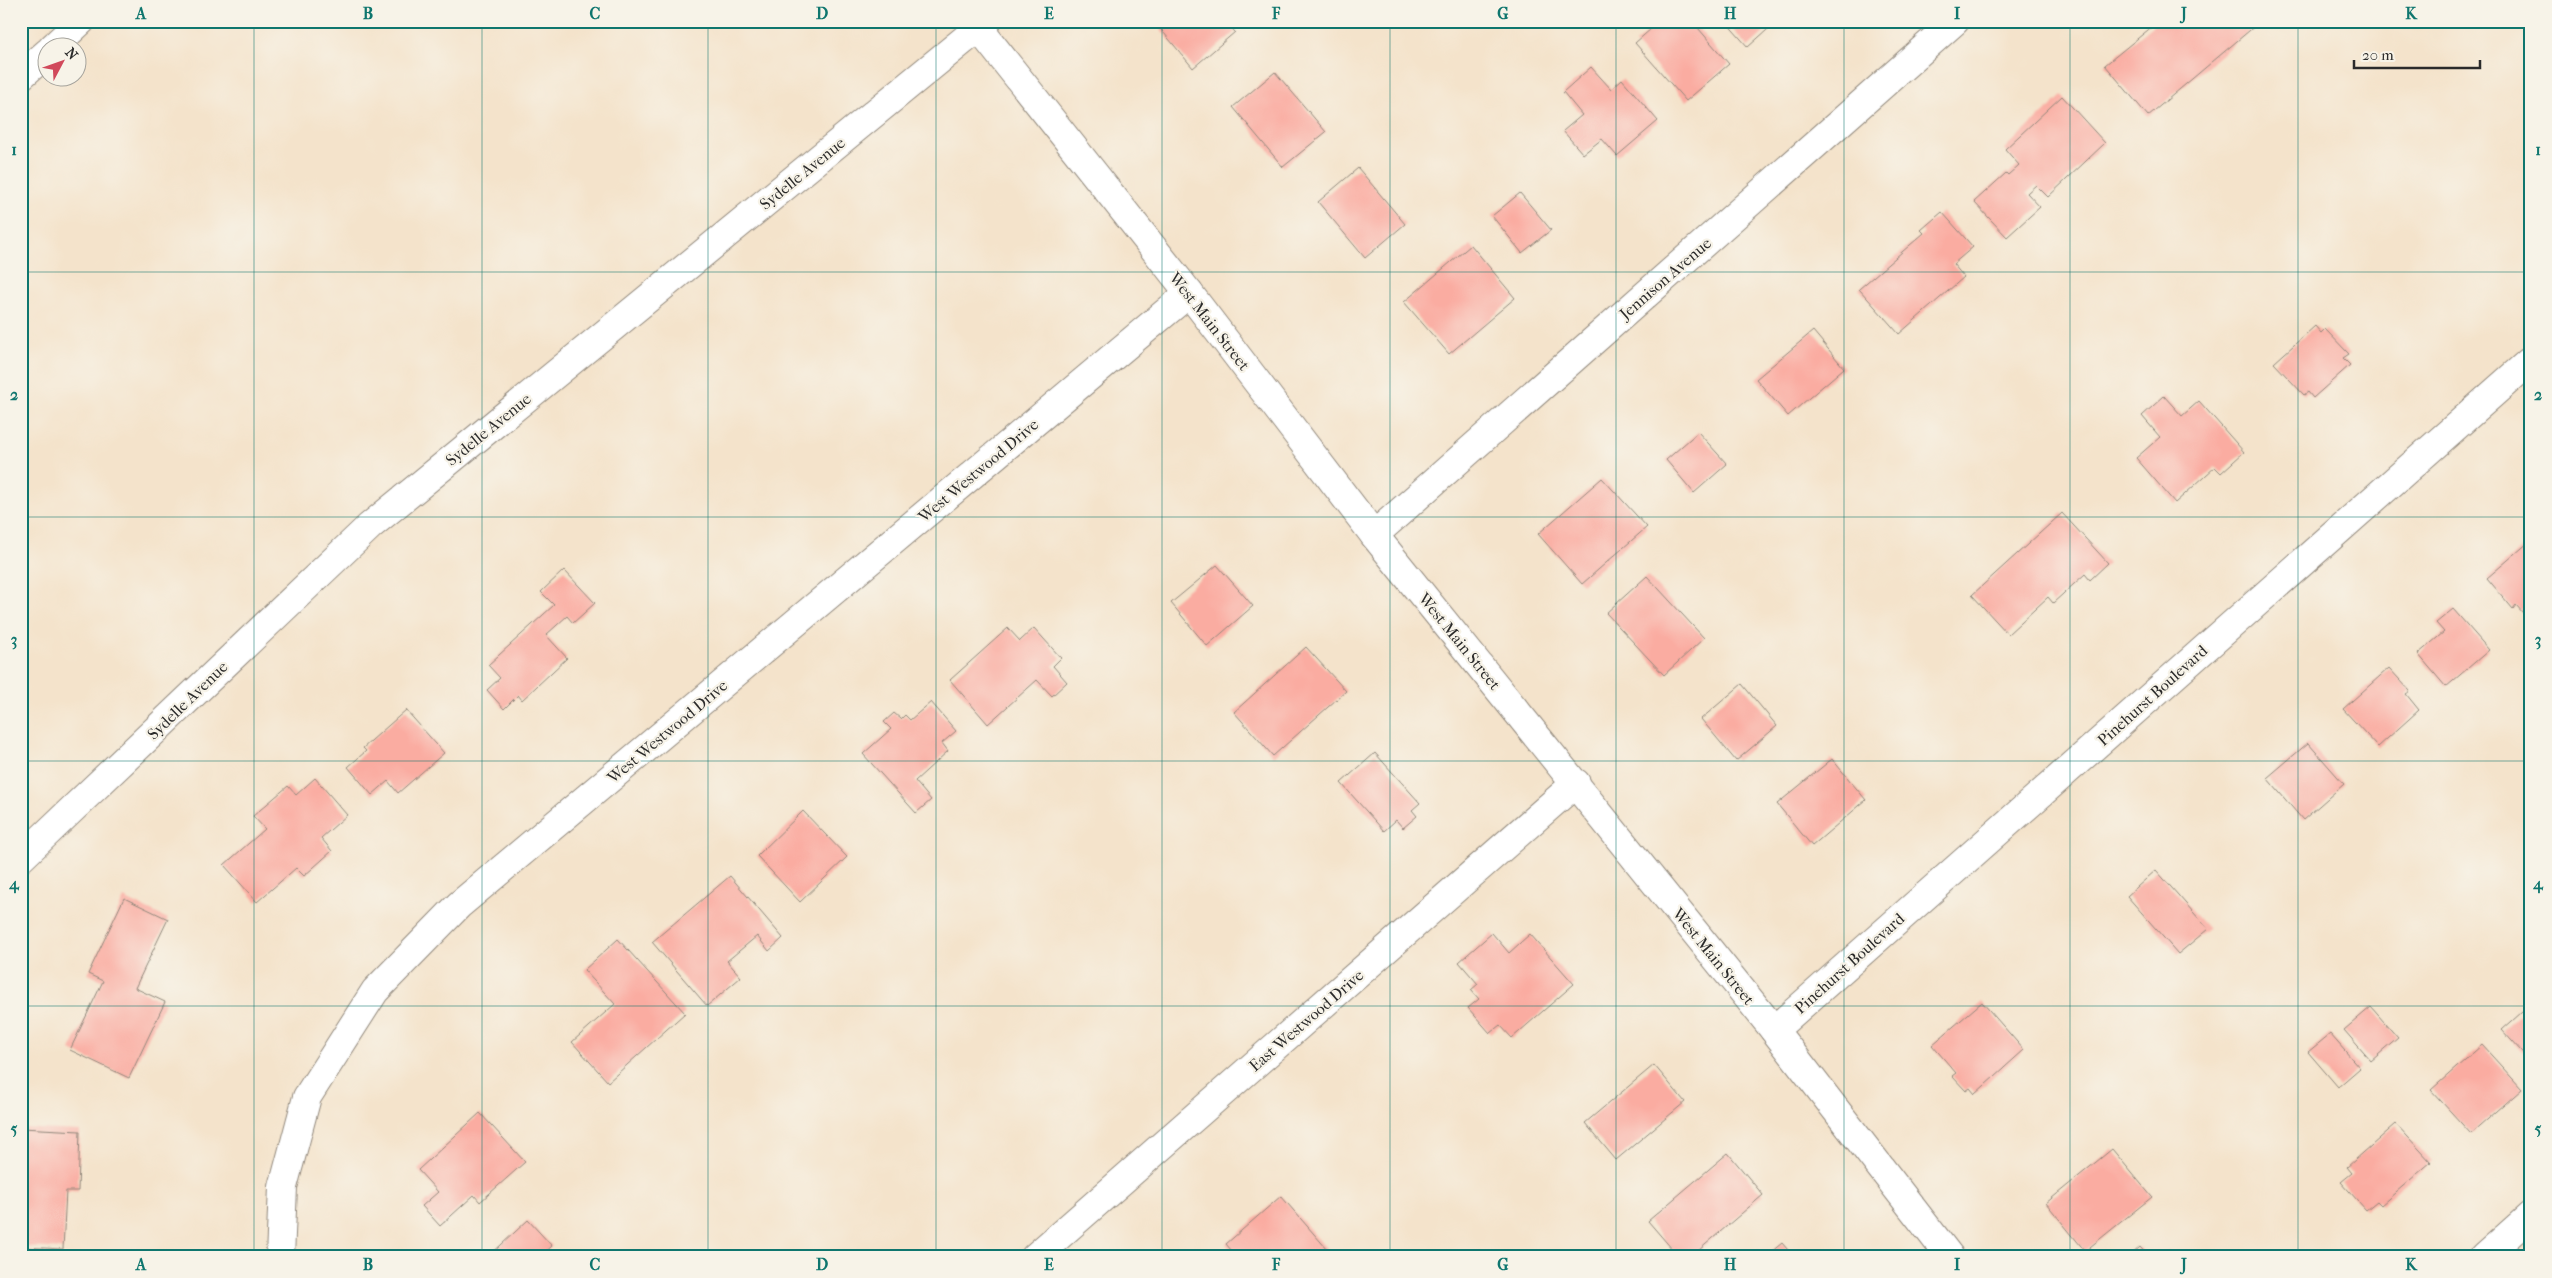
<svg xmlns="http://www.w3.org/2000/svg" width="2552" height="1278" font-family="'IM FELL French Canon',serif">
<style>
.building{fill:#faaca1}
.lines{fill:none;stroke-linecap:round;stroke-linejoin:round}
.minor-casing{stroke:#90877b;stroke-width:30}
.primary-casing{stroke:#90877b;stroke-width:30}
.minor{stroke:#fff;stroke-width:28}
.primary{stroke:#fff;stroke-width:28}
.grid{fill:none;stroke:#0f766e;stroke-width:1;stroke-opacity:0.55}
.labels{text-anchor:middle;stroke-width:4.5;stroke-linejoin:round;paint-order:stroke}
.street-label{font-size:16px;fill:#2b2b2b;stroke:#f7f3e8}
.neatline{fill:none;stroke:#0f766e;stroke-width:2}
.grid-label{font-size:16px;text-anchor:middle;font-weight:bold;fill:#0f766e}
</style>
<rect width="100%" height="100%" fill="#f7f3e8"/>
<filter id="ink" filterUnits="userSpaceOnUse"><feTurbulence type="fractalNoise" baseFrequency=".02" numOctaves="2"/><feDisplacementMap in="SourceGraphic" scale="10" xChannelSelector="R" yChannelSelector="G"/><feConvolveMatrix kernelMatrix="1 2 1 2 8 2 1 2 1" color-interpolation-filters="sRGB"/></filter>
<filter id="wash" filterUnits="userSpaceOnUse"><feTurbulence type="fractalNoise" baseFrequency=".0096" numOctaves="4" result="noise"/><feDisplacementMap in="SourceGraphic" scale="20" xChannelSelector="R" yChannelSelector="G"/><feGaussianBlur stdDeviation="1.12" result="paint"/><feColorMatrix in="noise" values="0 0 0 0 0 0 0 0 0 0 0 0 0 0 0 0 0 1.4 0 .05"/><feComposite in="paint" operator="in"/></filter>
<g filter="url(#wash)">
<rect width="100%" height="100%" fill="#f4e3cb"/>
<g id="blocks">
<path class="building" d="M1154,21H1225L1235,32L1193,68Z
M1660,21H1692L1729,64L1686,101L1635,43Z
M1725,21H1777L1748,47Z
M2159,21H2253L2256,25L2148,116L2105,65Z
M1591,67L1611,89L1622,79L1658,121L1617,156L1602,139L1583,154L1563,131L1582,115L1563,92Z
M1275,72L1326,132L1283,167L1233,107Z
M2062,96L2105,143L2048,197L2036,185L2027,193L2040,207L2007,237L1974,202L2006,173L2008,175L2019,165L2005,149Z
M1358,168L1405,224L1365,258L1318,202Z
M1520,193L1551,230L1522,253L1492,216Z
M1942,212L1973,247L1953,264L1964,277L1899,334L1859,289L1924,233L1921,230Z
M1471,245L1515,298L1449,354L1404,302Z
M2315,326L2321,333L2325,329L2349,354L2343,358L2350,365L2313,398L2308,392L2304,395L2274,363Z
M1813,331L1844,368L1788,416L1756,379Z
M2164,396L2182,416L2199,401L2244,452L2221,473L2215,467L2175,503L2136,458L2160,437L2142,416Z
M1698,432L1727,464L1694,493L1666,460Z
M1602,478L1647,527L1582,584L1538,534Z
M2062,513L2108,563L2090,580L2085,574L2053,603L2048,597L2008,634L1972,595Z
M2529,542L2531,544V622L2516,605L2513,609L2487,578Z
M1217,565L1253,606L1207,646L1171,603Z
M564,570L595,603L573,623L567,616L546,635L567,658L522,700L518,695L504,709L487,690L500,678L488,665L554,605L541,592Z
M1647,576L1704,638L1664,675L1606,613Z
M2453,609L2489,650L2446,687L2418,654L2444,632L2436,623Z
M1008,628L1020,641L1034,628L1061,658L1053,666L1067,682L1052,696L1037,680L988,724L950,680Z
M1306,647L1346,691L1273,756L1234,712Z
M2389,668L2410,691L2406,694L2419,710L2378,747L2343,709Z
M1742,684L1777,726L1736,761L1701,719Z
M931,702L956,731L942,743L948,751L915,781L931,800L916,813L863,754L891,729L884,722L894,713L901,719L905,715L910,720Z
M406,710L444,753L398,793L388,781L372,795L348,767L366,751L363,748Z
M2308,743L2344,784L2303,820L2267,778Z
M1375,753L1420,803L1412,810L1417,816L1403,828L1396,820L1384,831L1341,783Z
M1832,759L1866,800L1812,846L1777,804Z
M315,778L347,815L321,838L332,851L304,876L296,868L257,902L224,865L265,829L253,816L288,786L296,795Z
M803,811L847,857L800,902L757,856Z
M2156,870L2208,929L2178,954L2127,896Z
M730,876L783,938L769,951L757,936L727,961L741,977L707,1006L652,942Z
M124,898L168,919L135,988L165,1002L129,1078L70,1050L103,981L88,974Z
M1492,933L1509,953L1530,934L1574,984L1512,1038L1500,1025L1490,1033L1468,1008L1479,999L1471,990L1478,984L1459,962Z
M618,939L685,1013L608,1082L572,1042L615,1004L584,970Z
M1982,1002L2024,1050L1975,1094L1970,1088L1966,1091L1952,1076L1956,1073L1932,1045Z
M2531,1004V1062L2502,1030Z
M2371,1007L2398,1038L2371,1061L2344,1030Z
M2330,1034L2360,1068L2338,1087L2308,1052Z
M2482,1045L2522,1089L2471,1134L2431,1090Z
M1654,1065L1685,1102L1616,1160L1585,1123Z
M480,1113L525,1162L480,1202L474,1195L440,1226L422,1206L438,1192L418,1170Z
M2396,1124L2431,1162L2381,1205L2377,1201L2366,1210L2341,1182L2352,1173L2347,1167Z
M21,1128L80,1131L78,1191H66L63,1249L21,1247Z
M2112,1149L2152,1197L2085,1251L2046,1203Z
M1728,1153L1763,1195L1691,1257H1679L1648,1221Z
M1281,1196L1327,1249L1319,1257H1237L1226,1244Z
M528,1220L552,1246L540,1257H488Z
M1782,1243L1794,1257H1765Z
M2140,1247L2149,1257H2129Z
M2168,1250L2174,1257H2160Z
M1759,1251L1764,1257H1752Z"/>
</g>
</g>
<g filter="url(#ink)">
<use href="#blocks" fill-opacity="0" stroke="#90877b" stroke-width="1"/>
<g class="lines">
<g class="minor-casing">
<path id="minor" d="M52,48L81,21
M21,76L48,52
M1374,535L1955,21
M21,858L370,526L987,21
M1774,1030L2531,360
M280,1257L283,1187L307,1097L375,991L459,905L1189,293
M1035,1257L1576,783
M2484,1257L2531,1215"/>
</g>
<g class="primary-casing">
<path id="primary" d="M973,21L1189,293L1374,535L1774,1030L1950,1257"/>
</g>
<use href="#minor" class="minor"/>
<use href="#primary" class="primary"/>
</g>
</g>
<path class="grid" d="M254,21V1257M482,21V1257M708,21V1257M936,21V1257M1162,21V1257M1390,21V1257M1616,21V1257M1844,21V1257M2070,21V1257M2298,21V1257M21,272H2531M21,517H2531M21,761H2531M21,1006H2531"/>
<g class="labels">
<g class="street-label">
<text transform="translate(802 173) rotate(-39)" y="6">Sydelle Avenue</text>
<text transform="translate(1665 278) rotate(-41)" y="6">Jennison Avenue</text>
<text transform="translate(1210 321) rotate(52)" y="6">West Main Street</text>
<text transform="translate(488 429) rotate(-39)" y="6">Sydelle Avenue</text>
<text transform="translate(978 470) rotate(-40)" y="6">West Westwood Drive</text>
<text transform="translate(1460 641) rotate(51)" y="6">West Main Street</text>
<text transform="translate(2152 695) rotate(-42)" y="6">Pinehurst Boulevard</text>
<text transform="translate(187 700) rotate(-44)" y="6">Sydelle Avenue</text>
<text transform="translate(667 731) rotate(-40)" y="6">West Westwood Drive</text>
<text transform="translate(1714 956) rotate(51)" y="6">West Main Street</text>
<text transform="translate(1849 963) rotate(-42)" y="6">Pinehurst Boulevard</text>
<text transform="translate(1306 1020) rotate(-41)" y="6">East Westwood Drive</text>
</g>
</g>
<rect width="2552" height="1278" fill="none" stroke="#f7f3e8" stroke-width="55"/>
<g transform="translate(62 62) rotate(49)"><circle r="24" fill="#f7f3e8" stroke="#a5a39c"/>
<path d="M0-4L9 19L0 12L-9 19Z" fill="#d1495b"/>
<text y="-8" font-size="14" font-weight="bold" text-anchor="middle" fill="#2b2b2b">N</text>
</g>
<path d="M2354 60v8h126v-8" fill="none" stroke="#2b2b2b" stroke-width="2.5"/>
<text x="2362" y="60" font-size="15" fill="#2b2b2b" stroke="#f7f3e8" stroke-width="4" paint-order="stroke">20 m</text>
<rect x="28" y="28" width="2496" height="1222" class="neatline"/>
<g class="grid-label">
<text x="141" y="19">A</text>
<text x="368" y="19">B</text>
<text x="595" y="19">C</text>
<text x="822" y="19">D</text>
<text x="1049" y="19">E</text>
<text x="1276" y="19">F</text>
<text x="1503" y="19">G</text>
<text x="1730" y="19">H</text>
<text x="1957" y="19">I</text>
<text x="2184" y="19">J</text>
<text x="2411" y="19">K</text>
<text x="14" y="155">1</text>
<text x="2538" y="155">1</text>
<text x="14" y="400">2</text>
<text x="2538" y="400">2</text>
<text x="14" y="645">3</text>
<text x="2538" y="645">3</text>
<text x="14" y="889">4</text>
<text x="2538" y="889">4</text>
<text x="14" y="1134">5</text>
<text x="2538" y="1134">5</text>
<text x="141" y="1270">A</text>
<text x="368" y="1270">B</text>
<text x="595" y="1270">C</text>
<text x="822" y="1270">D</text>
<text x="1049" y="1270">E</text>
<text x="1276" y="1270">F</text>
<text x="1503" y="1270">G</text>
<text x="1730" y="1270">H</text>
<text x="1957" y="1270">I</text>
<text x="2184" y="1270">J</text>
<text x="2411" y="1270">K</text>
</g>
</svg>
